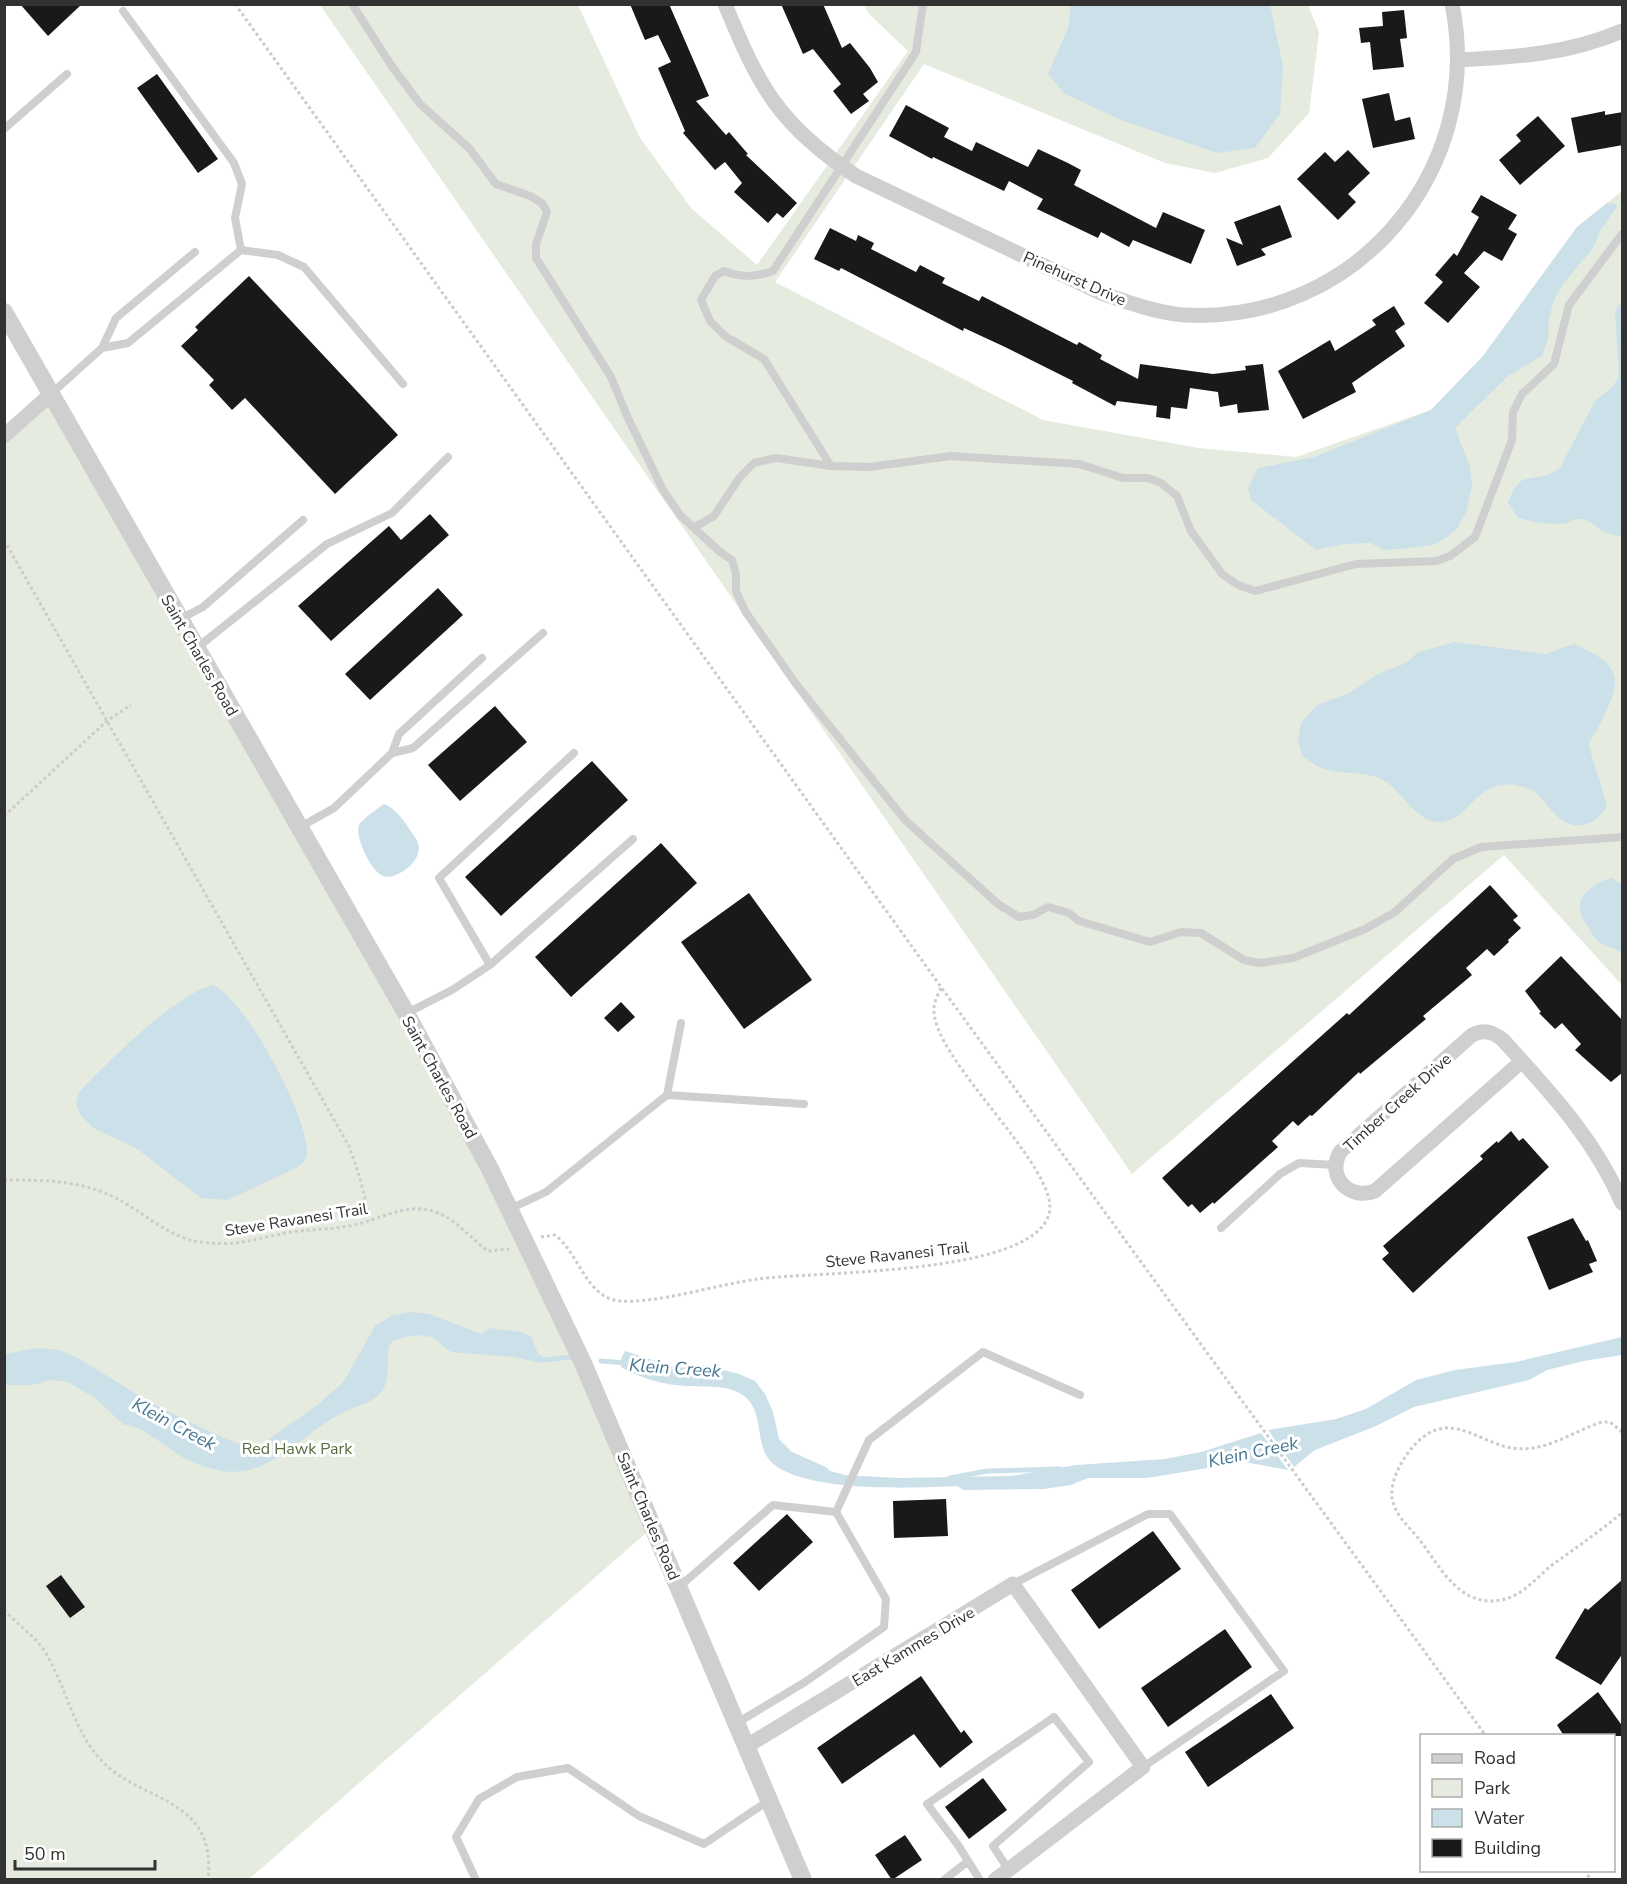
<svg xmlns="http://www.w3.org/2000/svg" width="1627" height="1884" font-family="'Nunito Sans',sans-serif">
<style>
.green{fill:#e5ebde}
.water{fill:#cce0ea}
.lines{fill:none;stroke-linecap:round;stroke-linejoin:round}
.stream{stroke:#cce0ea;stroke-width:5}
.building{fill:#191919}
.path{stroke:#ccc;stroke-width:3;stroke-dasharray:3 3;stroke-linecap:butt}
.service{stroke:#cfcfcf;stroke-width:8}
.minor{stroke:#cfcfcf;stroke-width:15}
.tertiary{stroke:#cfcfcf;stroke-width:18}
.labels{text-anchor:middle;stroke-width:6;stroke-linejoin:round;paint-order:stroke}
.street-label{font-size:16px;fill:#323232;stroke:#fff}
.park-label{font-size:16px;fill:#576c41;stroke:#fff}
.water-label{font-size:18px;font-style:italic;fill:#437692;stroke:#fff}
</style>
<rect width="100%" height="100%" fill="#fff"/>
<path class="green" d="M320,5H578L640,138L691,208L757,265L908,51L869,14L864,5H1308L1319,32L1309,113L1268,158L1215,173L1165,163L924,64L775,282L1043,420L1199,448L1296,457L1431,410L1483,356L1577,227L1622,191V985L1504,855L1132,1174Z
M52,391L502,1185L653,1527L249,1879H5L4,434Z"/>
<path class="water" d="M1071,4L1270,5L1283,66L1280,114L1255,148L1217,153L1121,120L1065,94L1048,74L1068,28Z
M1607,203L1618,205L1601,229L1593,248L1563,284L1554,300L1549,318L1548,339L1542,356L1508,376L1455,428L1470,467L1472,486L1466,513L1457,528L1447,537L1433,545L1399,549L1383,550L1371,543L1344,544L1316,550L1251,500L1248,488L1258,468L1314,457L1431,410L1483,356L1577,227Z
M1622,301V536C1597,535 1594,519 1580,519C1575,518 1571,522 1566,523C1551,526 1532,522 1518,518L1508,503L1513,490L1522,480L1548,475L1560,468L1595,401L1613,386L1619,377L1615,311Z
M1455,642L1545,654L1574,644C1623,665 1623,679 1600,724C1597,731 1591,737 1589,744C1589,749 1605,796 1607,806C1597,824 1576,833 1558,817C1545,805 1540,790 1520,786C1470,775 1469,834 1429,820C1413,814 1401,793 1388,783C1368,769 1342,776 1321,768C1315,766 1308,760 1302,756L1298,740L1301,723L1317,705L1349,693L1378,674L1406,663L1418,652Z
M384,804C398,809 407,826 415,837C430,857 397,881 383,876C372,873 354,836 359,825C364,817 376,810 384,804Z
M1612,878L1622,885V954C1615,947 1605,947 1598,941C1593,937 1590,930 1587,925C1569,901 1588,885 1612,878Z
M213,985C246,1000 307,1115 307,1151C307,1159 304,1162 298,1167L228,1200L201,1198L136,1148L93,1128L80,1114L76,1104L79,1092C107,1063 175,994 213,985Z
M411,1312L429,1314L482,1334L490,1328L521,1332L531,1336L542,1363L513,1357L451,1352L432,1337L416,1335L394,1340L389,1346C387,1360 390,1380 382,1391C371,1405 356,1405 342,1413C302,1433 268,1482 217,1470C207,1467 195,1464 186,1459C171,1451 137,1422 124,1425L95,1398L68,1382L51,1380L32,1385H5V1354L38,1348L60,1350L78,1358L151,1403L200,1427L236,1443L261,1445L320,1403L344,1381L375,1326L393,1315Z
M1622,1337V1355L1584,1361L1547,1370L1529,1380L1414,1407L1376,1426L1315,1450L1294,1467L1268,1430L1336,1419L1366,1409L1416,1380L1455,1370L1516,1362Z
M625,1351L677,1368L704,1365L739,1374L755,1381L765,1394L773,1412L779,1439L792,1452L826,1467L838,1479L843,1475L898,1478L1011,1476L1076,1465L1165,1459L1201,1452L1261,1433L1288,1470L1244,1462L1147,1478H1088L1071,1485L1044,1489L964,1490L957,1486C916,1488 794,1494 768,1458C754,1439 766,1403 735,1391C720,1385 702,1387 686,1386C664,1385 639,1378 621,1367V1359Z"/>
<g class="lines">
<path class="stream" d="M535,1355L544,1360L571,1357
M601,1361L626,1363
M827,1473L843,1477
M950,1478L987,1471L1060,1469"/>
</g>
<path class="building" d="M20,4H82L48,36Z
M630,4H669L709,96L696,101L726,135L729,132L748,154L746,155L797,203L783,218L777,213L768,223L734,192L742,183L725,162L715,170L683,133L685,131L658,68L671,62L658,35L645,40Z
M781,4H823L842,48L850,43L870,68L878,82L863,94L869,101L851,114L833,91L841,84L813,49L803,54Z
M1404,10L1407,38L1400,39L1404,67L1373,70L1370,42L1361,43L1359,28L1383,26L1382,12Z
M157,74L218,159L198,173L137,88Z
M1389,93L1395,121L1410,117L1415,139L1373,148L1362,99Z
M906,105L949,128L944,137L972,151L976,142L1028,167L1038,149L1068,163L1081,170L1074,185L1156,228L1163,212L1205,230L1191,264L1133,240L1129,247L1101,232L1098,238L1037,209L1043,199L1009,181L1004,191L933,157L932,159L889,136Z
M1605,111V115L1623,112V145L1578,153L1571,118Z
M1538,116L1565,146L1520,185L1499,160L1521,141L1516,135Z
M1348,150L1370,173L1348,194L1356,202L1338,220L1297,179L1325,152L1335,162Z
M1481,195L1517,215L1508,229L1517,234L1502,261L1484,251L1464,273L1480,287L1448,323L1424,303L1443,282L1435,275L1454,253L1457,256L1479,217L1471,212Z
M1280,205L1292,237L1261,249L1266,255L1237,266L1226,238L1243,245L1234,222Z
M830,228L856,241L858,235L874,243L871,249L916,272L920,265L945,278L942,283L979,301L982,296L1077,345L1079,342L1102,355L1100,359L1138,379L1140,364L1213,374L1246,370L1245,366L1263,364L1269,410L1238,413L1237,404L1220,407L1218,392L1190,388L1187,409L1171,407L1170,419L1156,417L1157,406L1117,401L1115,406L1072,383L1073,381L1005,347L964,328L963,331L841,268L839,271L814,259Z
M249,276L398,435L335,494L245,398L232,410L209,385L214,380L181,346L198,330L195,327Z
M1394,306L1405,324L1395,331L1405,346L1352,383L1356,392L1303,419L1278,371L1330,340L1335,351L1376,325L1372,320Z
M430,514L449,535L331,641L298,606L389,526L401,540Z
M438,588L463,615L370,700L345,674Z
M495,706L527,742L460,801L428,765Z
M592,761L628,800L501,916L465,877Z
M661,843L697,883L571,997L535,957Z
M1490,885L1518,916L1513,920L1521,928L1508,940L1509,942L1494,956L1487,949L1466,968L1472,975L1423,1016L1426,1019L1360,1074L1359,1072L1312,1116L1310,1115L1298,1126L1293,1121L1272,1141L1278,1147L1214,1204L1213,1202L1200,1213L1192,1204L1188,1207L1162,1178L1347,1013L1349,1015Z
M749,893L812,980L744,1029L681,942Z
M1561,956L1623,1021V1072L1611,1082L1575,1050L1581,1044L1562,1023L1555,1029L1539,1013L1541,1012L1525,991Z
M621,1002L635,1017L618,1032L604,1018Z
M1511,1131L1519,1141L1523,1138L1549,1167L1413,1293L1382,1259L1389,1253L1383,1246L1483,1159L1480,1156L1497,1141L1498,1143Z
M1573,1218L1586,1241L1588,1240L1597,1261L1589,1264L1593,1272L1549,1290L1527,1237Z
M946,1499L948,1536L894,1538L893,1501Z
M787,1514L813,1542L759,1591L733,1563Z
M1153,1531L1181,1569L1099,1629L1071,1590Z
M61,1575L85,1607L70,1618L46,1586Z
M1623,1579V1653L1601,1685L1555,1658L1585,1608L1588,1610Z
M1225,1629L1252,1667L1168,1727L1141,1688Z
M921,1676L961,1733L964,1730L973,1742L940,1768L914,1734L842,1784L817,1748Z
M1598,1692L1623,1727V1736H1564L1557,1725Z
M1271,1694L1294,1728L1208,1787L1185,1752Z
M983,1778L1007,1810L969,1839L945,1807Z
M905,1835L922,1860L892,1880L875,1855Z"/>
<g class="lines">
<path class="path" d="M235,4L941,987L1486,1736
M4,540L349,1146L360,1178L370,1220
M4,816L108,720L131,705
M4,1180C43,1180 81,1180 116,1198C143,1212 170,1238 200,1242C236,1247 253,1239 286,1233C307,1229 328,1230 349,1226C379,1221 408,1200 438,1213C458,1221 471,1239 488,1251L509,1249
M541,1237L555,1235C579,1253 586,1298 620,1301C657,1304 719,1284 758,1279C815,1271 1032,1276 1049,1214C1062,1169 930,1058 934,1008C934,1001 939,993 941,987
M1622,1432L1610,1422H1602C1571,1432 1546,1453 1512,1448C1484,1444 1457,1417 1429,1433C1411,1443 1389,1476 1392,1498C1395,1515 1408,1526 1419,1539C1440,1566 1459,1608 1501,1600C1524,1596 1538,1575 1556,1562C1579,1546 1601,1530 1622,1513
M4,1610C19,1626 38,1638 48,1657C68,1692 72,1727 100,1759C138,1803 217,1794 208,1880
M1584,1870L1591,1880"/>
<path class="service" d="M352,4L391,65L420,104L469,148L496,184L530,196L542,203L547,212L536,244V258L611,377L627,416L663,490L681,516L720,552L732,560L736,574V591L745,611L796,684L905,820L998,904L1019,917L1033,915L1048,907L1069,913L1079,921L1150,942L1181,932L1201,933L1244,960L1260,963L1293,958L1365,929L1395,912L1453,859L1481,847L1622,837
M923,4L916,52L773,271C755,277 742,278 724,271L715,276L701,300L710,321L725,336L764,359L831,466L869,467L951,456L1079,464L1123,478H1148L1161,483L1177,496L1191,531L1222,574L1238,585L1255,591L1356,564L1436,561L1450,556L1475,537L1512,440L1513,412L1522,394L1554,364L1569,305L1622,234
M123,11L234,163L242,184L235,218L241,250
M4,129L67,74
M102,348L116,318L195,252
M52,393L102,348L128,343L241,250L278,255L304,267L403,384
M695,527L714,516L740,477L754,463L776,458L831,466
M180,619L203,607L303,520
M198,647L327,544L392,513L448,457
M392,753L399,734L482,658
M300,827L334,808L392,753L413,748L543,633
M490,965L633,839
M407,1013L452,990L490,965L439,878L574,753
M667,1095L681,1023
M510,1209L546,1192L667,1095L804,1104
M1221,1228L1280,1174L1299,1163L1336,1165
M836,1512L869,1440L983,1352L1080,1395
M1013,1584L1148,1514H1170L1284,1671L1143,1767
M679,1587L773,1505L836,1512
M737,1723L805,1682L884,1627L886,1599L836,1512
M476,1880L456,1837L479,1799L517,1777L568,1768L639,1816L704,1844L768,1801
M944,1880L967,1862
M980,1880L958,1845L927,1804L1054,1717L1089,1762L993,1846L1008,1869"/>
<path class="minor" d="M725,4C759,87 779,125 856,176L1101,293C1127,302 1157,313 1185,315C1355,324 1486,171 1452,4
M1458,60C1516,57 1569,54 1622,31
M4,436L51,394
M1522,1061L1375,1191C1350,1201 1326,1177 1340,1152L1472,1035C1485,1029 1493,1032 1503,1040C1549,1091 1595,1139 1622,1203
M747,1746L1013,1584L1143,1767L995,1880"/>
<path class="tertiary" d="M4,312L406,1013L491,1171L583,1363L803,1880"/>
</g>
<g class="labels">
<g class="street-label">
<text transform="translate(1075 278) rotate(24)" y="6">Pinehurst Drive</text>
<text transform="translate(200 655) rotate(60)" y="6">Saint Charles Road</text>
<text transform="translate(440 1077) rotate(61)" y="6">Saint Charles Road</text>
<text transform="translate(1397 1102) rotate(-42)" y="6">Timber Creek Drive</text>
<text transform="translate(296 1219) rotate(-9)" y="6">Steve Ravanesi Trail</text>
<text transform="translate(897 1254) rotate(-6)" y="6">Steve Ravanesi Trail</text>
<text transform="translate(649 1516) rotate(67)" y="6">Saint Charles Road</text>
<text transform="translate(913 1646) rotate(-31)" y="6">East Kammes Drive</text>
</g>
<g class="park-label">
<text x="297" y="1454">Red Hawk Park</text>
</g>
<g class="water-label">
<text transform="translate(675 1368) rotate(4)" y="6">Klein Creek</text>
<text transform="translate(174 1424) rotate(28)" y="6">Klein Creek</text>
<text transform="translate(1253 1452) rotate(-12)" y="6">Klein Creek</text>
</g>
</g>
<rect width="1627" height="1884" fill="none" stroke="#323232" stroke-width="12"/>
<rect x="1420" y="1734" width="195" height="138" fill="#ffffff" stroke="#adadad" stroke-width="1.5"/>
<rect x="1432" y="1754" width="30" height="9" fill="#cfcfcf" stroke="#adadad" stroke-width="1.5"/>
<text x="1474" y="1764" font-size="18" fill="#323232">Road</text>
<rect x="1432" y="1779" width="30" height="18" fill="#e5ebde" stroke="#adadad" stroke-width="1.5"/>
<text x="1474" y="1794" font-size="18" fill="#323232">Park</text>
<rect x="1432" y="1809" width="30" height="18" fill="#cce0ea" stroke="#adadad" stroke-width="1.5"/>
<text x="1474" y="1824" font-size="18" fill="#323232">Water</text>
<rect x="1432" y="1839" width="30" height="18" fill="#191919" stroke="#adadad" stroke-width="1.5"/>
<text x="1474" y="1854" font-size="18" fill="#323232">Building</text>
<path d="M15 1860v9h140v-9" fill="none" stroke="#323232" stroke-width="3"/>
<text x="24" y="1860" font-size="18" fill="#323232" stroke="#ffffff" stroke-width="4.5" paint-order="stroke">50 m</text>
</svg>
